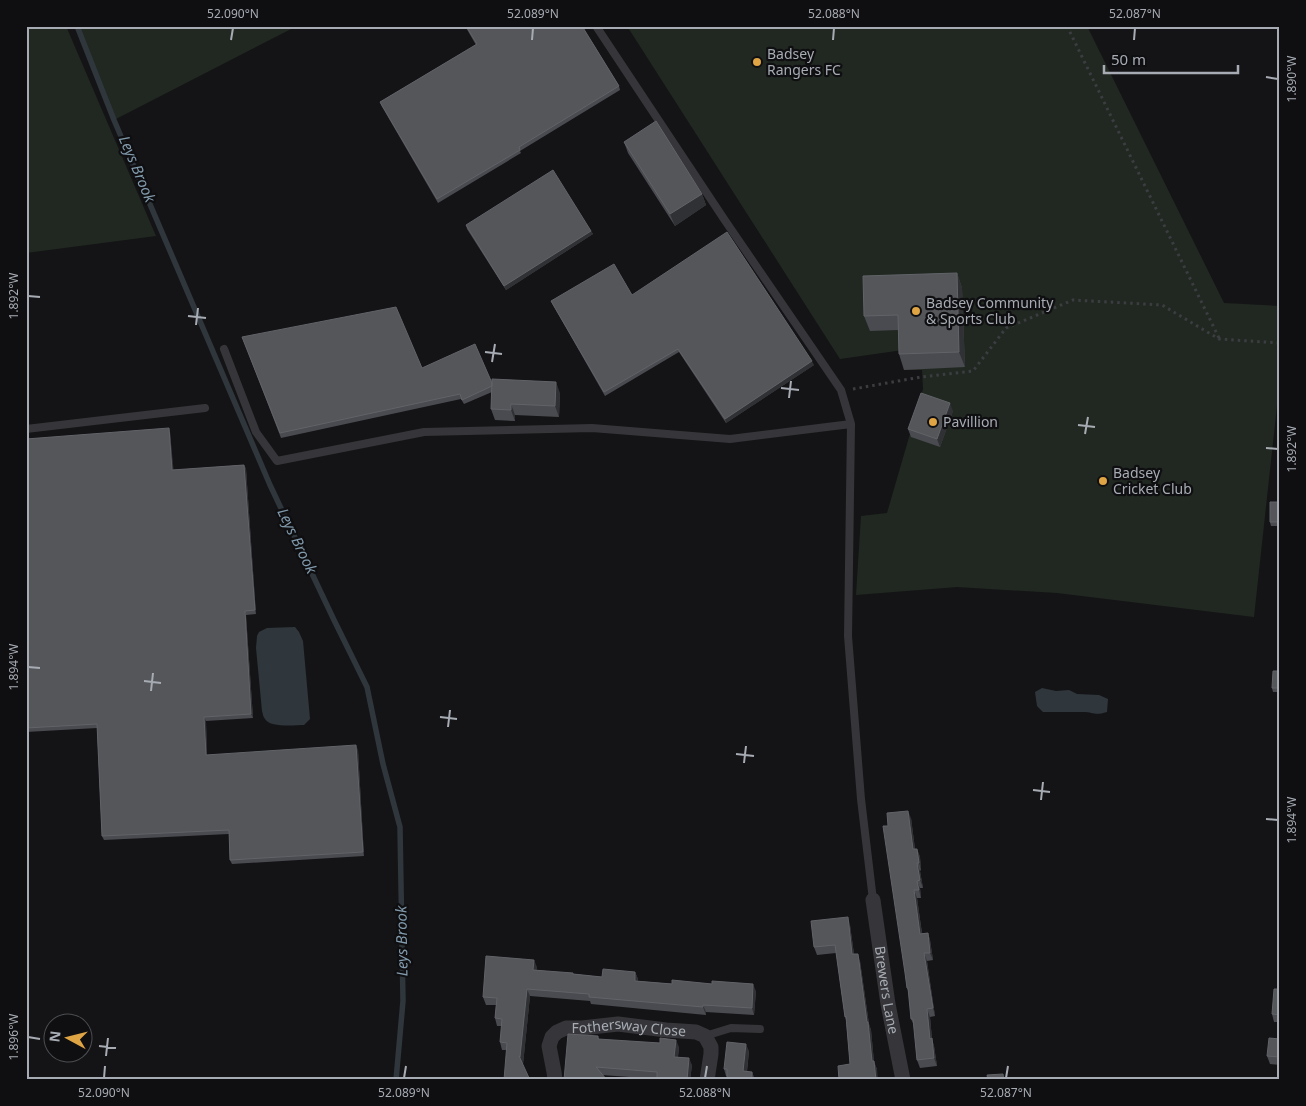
<svg xmlns="http://www.w3.org/2000/svg" width="1306" height="1106" font-family="'Noto Sans',sans-serif">
<style>
.green{fill:#212821}
.water{fill:#2f373d}
.lines{fill:none;stroke-linecap:round;stroke-linejoin:round}
.stream{stroke:#2f373d;stroke-width:5.5}
.path{stroke:#3c3d41;stroke-width:3;stroke-dasharray:2.5 4;stroke-linecap:butt}
.service{stroke:#36363a;stroke-width:8}
.minor{stroke:#36363a;stroke-width:15}
.wall{fill:#4a4b50}
.shaded-wall{fill:#303134}
.building{fill:#54565a;stroke:#616368}
.ticks{fill:none;stroke:#a7acb4;stroke-width:2}
.poi-dot{fill:#dfa443;stroke:#0f0f11;stroke-width:2}
.labels{text-anchor:middle;stroke-width:4.5;stroke-linejoin:round;paint-order:stroke}
.poi-label{font-size:14px;fill:#a7acb4;stroke:#0f0f11;text-anchor:start}
.street-label{font-size:14px;fill:#a7acb4;stroke:#0f0f11}
.water-label{font-size:15px;font-style:italic;fill:#819aac;stroke:#0f0f11}
.neatline{fill:none;stroke:#a7acb4;stroke-width:2}
.ticks-label{font-size:12px;text-anchor:middle;fill:#a7acb4}
</style>
<rect width="100%" height="100%" fill="#141416"/>
<path class="green" d="M26,26H66L156,236L26,253Z
M77,26H297L114,120Z
M627,26H1087L1224,303L1280,306V378L1254,617L1057,593L957,587L856,595L861,516L887,513L923,389L922,370H904L903,350L840,359Z"/>
<path class="water" d="M295,627L299,632L303,641L310,719L304,725C295,725 270,728 265,719C263,717 263,714 262,711L256,648L257,636L259,632L267,628Z
M1042,688L1056,691L1069,690L1077,694L1099,695L1108,699L1107,712C1094,716 1094,712 1083,712C1070,712 1056,712 1043,712L1037,706L1035,692Z"/>
<g class="lines">
<path class="stream" d="M77,26L114,120L270,485L334,620L367,687L383,764L400,827L403,1001L396,1080"/>
<path class="path" d="M1067,26L1219,338
M853,389L921,377L973,371L1006,328L1073,300L1162,305L1219,339L1280,343"/>
<path class="service" d="M596,26L724,219L841,390L851,424L848,636L861,799L873,900
M224,349L256,432L277,461L424,432L592,428L730,439L851,424
M26,429L205,408
M705,1036L731,1028L760,1029"/>
<g class="minor">
<path id="s1" d="M873,900L888,1004L903,1080"/>
<path id="s2" d="M555,1080L554,1072L549,1046L552,1037L557,1032L566,1028H582L618,1024L666,1030L696,1032L705,1036L711,1047V1054L707,1080"/>
</g>
</g>
<path class="wall" d="M465,26H582L619,86L620,90L520,151L521,153L438,203L381,105L380,102L476,45Z
M624,142L702,194L706,205L675,226L628,153Z
M466,225L591,231L593,234L506,290L467,229Z
M957,273L962,288L965,367L904,370L899,354L898,330L870,331L864,316Z
M632,295L814,365L726,423L679,352L605,396L553,305L551,301Z
M242,337L422,368L492,383L560,393L559,417L515,415V421L495,420L491,409L492,392L464,404L461,399L281,438Z
M953,411L940,447L911,437L908,429Z
M170,432L173,470L244,465L246,469L256,614L246,615L253,718L206,721L207,755L358,750L364,856L232,864L230,860L229,834L104,840L102,836L97,728L26,732V439Z
M1280,502V526H1271L1270,522Z
M1280,671V692H1273L1272,688Z
M911,818L915,849H917L920,857L921,870L920,871L923,888H920L921,898H917L922,933H928L930,940L933,960L927,961L935,1016L930,1017L932,1039L934,1046L937,1066L920,1068L917,1060L914,1025L911,1019L909,993L907,988L888,826Z
M850,925L854,954L860,961L869,1024L871,1030L874,1062L877,1069L850,1064L846,1020L845,1017L836,953L817,955L814,947Z
M537,967L536,970L602,977L635,972L638,979V981L756,991L754,1015L706,1012V1015L591,1004L590,1001L530,996L523,1064L507,1050H502L500,1042L502,1026H497L495,1018L496,1005H486L483,997Z
M1280,989V1022H1274L1272,1014Z
M598,1036L599,1039L679,1047L678,1057L692,1065L690,1080H658L657,1079L602,1075L564,1080Z
M1280,1039V1065L1270,1064L1267,1056Z
M749,1051L747,1072H752L755,1080H727V1076H726L724,1069Z"/>
<path class="shaded-wall" d="M702,194L706,205L675,226L670,214Z
M591,231L593,234L506,290L504,286Z
M957,273L962,288L965,367L959,352Z
M812,361L814,365L726,423L725,419Z
M556,382L560,393L559,417L555,406Z
M950,403L953,411L940,447L937,439Z
M511,404L515,415V421L511,410Z
M169,428L170,432L174,474L172,470Z
M244,465L246,469L256,614L255,610Z
M245,611L246,615L253,718L251,714Z
M204,717L206,721L207,759L206,755Z
M356,745L358,750L364,856L363,852Z
M908,811L911,818L916,857L913,849Z
M917,849L920,857L921,870L919,863Z
M917,863L920,871L923,888L920,880Z
M917,881L920,888L921,898L919,890Z
M914,890L917,898L923,941L920,934Z
M848,917L850,925L855,962L852,954Z
M928,933L930,940L933,960L930,953Z
M924,953L927,961L935,1016L933,1008Z
M858,954L860,961L869,1024L871,1030L874,1062L877,1069L878,1080H876L872,1061Z
M534,960L537,967L536,977L533,970Z
M635,972L638,979L637,988L635,981Z
M753,984L756,991L754,1015L752,1008Z
M527,989L530,996L523,1065L520,1057Z
M703,1005L706,1012V1015L703,1007Z
M927,1009L930,1017L932,1039L934,1046L937,1066L934,1058L930,1039Z
M676,1040L679,1047L677,1064L674,1057Z
M746,1044L749,1051L746,1078L743,1071Z
M689,1058L692,1065L690,1080H687Z
M752,1072L755,1080H752Z"/>
<path class="building" d="M466,26H582L619,86L519,147L520,150L437,199L380,102L477,44Z
M656,121L702,194L670,214L624,142Z
M553,170L591,231L504,286L466,225Z
M727,232L812,361L725,419L678,349L604,392L551,301L614,264L632,295Z
M957,273L959,352L899,354L898,315L864,316L863,276Z
M396,307L422,368L475,344L492,383V386L462,400L460,394L280,433L242,337Z
M492,379L556,382L555,406L511,404V410L491,409Z
M921,393L950,403L937,439L908,429Z
M169,428L172,470L244,465L255,610L245,611L251,714L204,717L206,755L356,745L363,852L230,860L229,830L102,836L97,724L26,728V439Z
M1270,502H1280V522H1270Z
M1273,671H1280V688H1272Z
M908,811L913,849H917L919,863H917L920,880L917,881L919,890H914L920,934L928,933L930,953H924L933,1008L927,1009L930,1039L932,1038L934,1058L917,1060L913,1019H911L908,988H907L905,973L883,826H888L887,813Z
M848,917L852,954H858L867,1022H868L872,1061H874L876,1080H839L838,1066L850,1064L846,1016L845,1017L835,945L814,947L811,921Z
M486,956L534,960L533,970L573,973V974L602,977L603,969L635,972V981L672,984V980L712,984V981L753,984L752,1008L703,1005V1007L589,997V994L527,989L520,1057L519,1056L530,1080H504L507,1043L500,1042L502,1019L495,1018L497,998L483,997Z
M1274,989H1280V1015L1272,1014Z
M568,1034L598,1036V1039L660,1043V1038L676,1040L674,1057L689,1058L687,1080H667V1078H657V1072L596,1067L607,1080H564Z
M1269,1038L1280,1039V1057L1267,1056Z
M727,1042L746,1044L743,1071L752,1072V1080H727V1069H724Z
M1003,1074L1004,1080H988L987,1075Z"/>
<path class="ticks" d="M231,40L233,28M532,40L533,28M833,40L834,28M1134,40L1135,28M1266,77L1278,79M28,296L40,297M188,316L206,318M196,325L198,308M485,352L502,354M492,362L495,344M781,388L799,390M789,398L791,381M1078,425L1095,427M1085,434L1088,417M1266,448L1278,449M28,667L40,668M144,681L161,683M151,691L153,673M440,717L457,719M448,727L450,710M736,754L754,756M744,763L746,746M1033,790L1050,792M1041,800L1043,782M1266,819L1278,820M28,1037L40,1039M99,1046L116,1048M106,1056L108,1038M104,1078L105,1066M404,1078L406,1066M705,1078L707,1066M1006,1078L1008,1066"/>
<g class="poi-dot">
<circle cx="757" cy="62" r="5"/>
<circle cx="916" cy="311" r="5"/>
<circle cx="933" cy="422" r="5"/>
<circle cx="1103" cy="481" r="5"/>
</g>
<g class="labels">
<g class="poi-label">
<text x="767" y="59">Badsey<tspan x="767" dy="16">Rangers FC</tspan></text>
<text x="926" y="308">Badsey Community<tspan x="926" dy="16">&amp; Sports Club</tspan></text>
<text x="943" y="427">Pavillion</text>
<text x="1113" y="478">Badsey<tspan x="1113" dy="16">Cricket Club</tspan></text>
</g>
<g class="street-label">
<text dy="5" stroke="none"><textPath href="#s1" startOffset="91">Brewers Lane</textPath></text>
<text dy="5" stroke="none"><textPath href="#s2" startOffset="124">Fothersway Close</textPath></text>
</g>
<g class="water-label">
<text transform="translate(137 169) rotate(67)" y="5">Leys Brook</text>
<text transform="translate(297 541) rotate(64)" y="5">Leys Brook</text>
<text transform="translate(402 941) rotate(-91)" y="5">Leys Brook</text>
</g>
</g>
<rect width="1306" height="1106" fill="none" stroke="#0f0f11" stroke-width="55"/>
<g transform="translate(68 1038) rotate(277)"><circle r="24" fill="#0f0f11" stroke="#4c4e52"/>
<path d="M0-4L9 19L0 12L-9 19Z" fill="#dfa443"/>
<text y="-8" font-size="14" font-weight="bold" text-anchor="middle" fill="#a7acb4">N</text>
</g>
<path d="M1104 65v8h134v-8" fill="none" stroke="#a7acb4" stroke-width="2.5"/>
<text x="1111" y="65" font-size="15" fill="#a7acb4" stroke="#0f0f11" stroke-width="4" paint-order="stroke">50 m</text>
<rect x="28" y="28" width="1250" height="1050" class="neatline"/>
<g class="ticks-label">
<text x="233" y="18">52.090°N</text>
<text x="533" y="18">52.089°N</text>
<text x="834" y="18">52.088°N</text>
<text x="1135" y="18">52.087°N</text>
<text transform="translate(1292 79) rotate(-90)" y="4">1.890°W</text>
<text transform="translate(14 296) rotate(-90)" y="4">1.892°W</text>
<text transform="translate(1292 449) rotate(-90)" y="4">1.892°W</text>
<text transform="translate(14 667) rotate(-90)" y="4">1.894°W</text>
<text transform="translate(1292 820) rotate(-90)" y="4">1.894°W</text>
<text transform="translate(14 1037) rotate(-90)" y="4">1.896°W</text>
<text x="104" y="1097">52.090°N</text>
<text x="404" y="1097">52.089°N</text>
<text x="705" y="1097">52.088°N</text>
<text x="1006" y="1097">52.087°N</text>
</g>
</svg>
